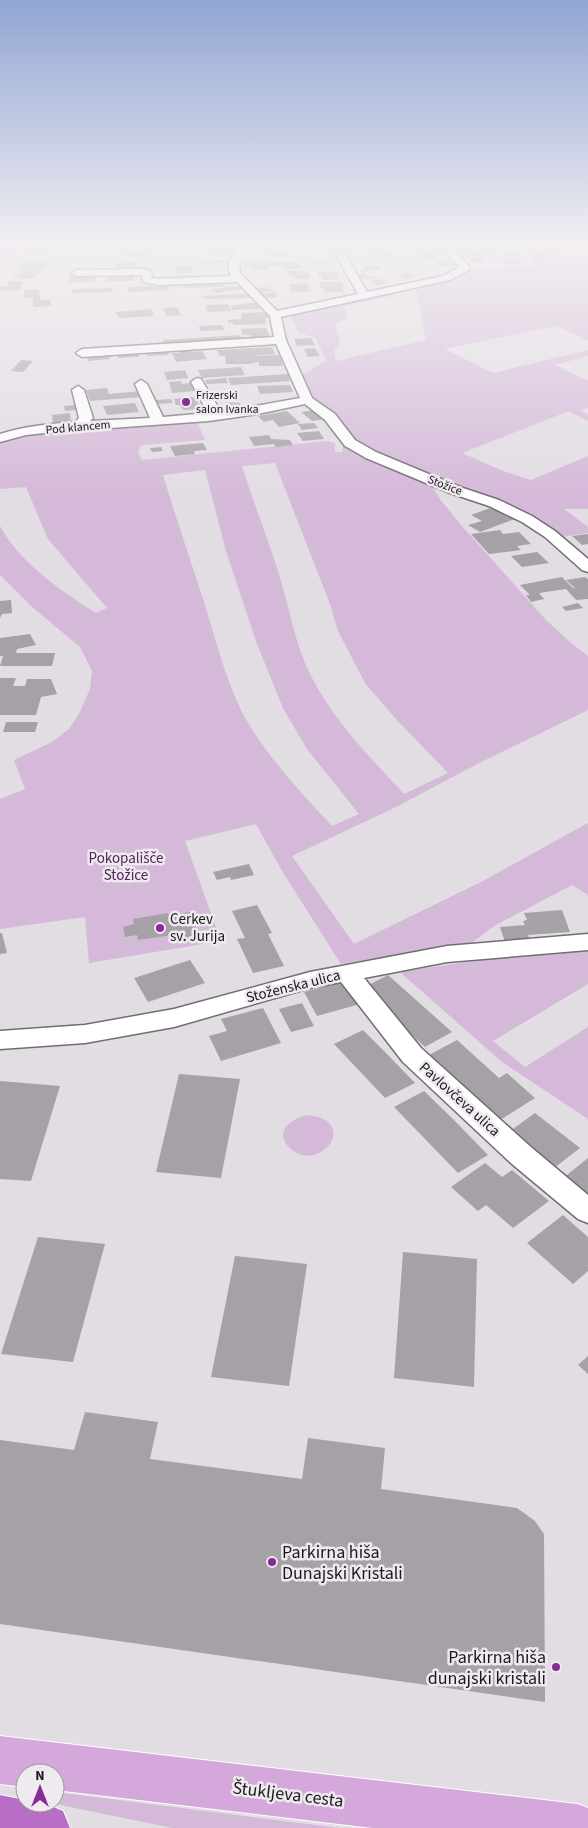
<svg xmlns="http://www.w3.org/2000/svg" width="588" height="1828" font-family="'Source Sans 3',sans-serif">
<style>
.green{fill:#d4b9d8;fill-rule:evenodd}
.building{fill:#a6a1a7}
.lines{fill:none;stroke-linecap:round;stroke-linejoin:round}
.minor-casing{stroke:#726d73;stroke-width:3}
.major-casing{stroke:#fff;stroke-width:2}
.highway-casing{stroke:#fff;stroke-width:2}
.minor{fill:#fff;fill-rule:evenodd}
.major{fill:#d5a8dc;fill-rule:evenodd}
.highway{fill:#b96ec5;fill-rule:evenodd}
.poi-dot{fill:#872b96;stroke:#efe9f0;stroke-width:2}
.labels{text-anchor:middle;stroke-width:5;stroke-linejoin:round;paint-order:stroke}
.far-poi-label{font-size:12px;fill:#1c191c;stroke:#efe9f0;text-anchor:start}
.far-street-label{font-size:12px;fill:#1c191c;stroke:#efe9f0}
.park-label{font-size:15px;fill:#502657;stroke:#efe9f0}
.poi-label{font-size:15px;fill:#1c191c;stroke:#efe9f0;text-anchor:start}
.street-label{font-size:15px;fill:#1c191c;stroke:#efe9f0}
.near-poi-label{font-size:18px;fill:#1c191c;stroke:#efe9f0;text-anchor:start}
.near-street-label{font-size:18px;fill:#1c191c;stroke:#efe9f0}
</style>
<rect width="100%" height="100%" fill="#e2dce3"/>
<path class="green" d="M499,243H557L569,262L532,265L525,251H501Z
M560,243H588V255H567Z
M588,262V340L555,326L444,349L493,373L588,350V356L555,365L588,381V408L580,410L588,415V421L569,411L462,453L503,471L531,480L588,456V509H564L588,527V533L561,537L358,444L307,393L300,376L326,361L315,337L299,333L291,316L293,314L392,293L393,296L344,306L348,319L335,323L340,342L334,351L336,361L426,340L416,290L413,288L446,281L474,269Z
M196,419L205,440L141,445L138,453L142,460L328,441L335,443V452H342L343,447H348L431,484L439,498L462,526L546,620L571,643L588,656V710L481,762L394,808L292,856L354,944L483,881L588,823V895L572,885L494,926L473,942L341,964L282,871L256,824L185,841L221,941L89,963L85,917L0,929V799L25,789L14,760L52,742L69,729L80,712L90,689L92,671L80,647L30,605L0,575V526C19,562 62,592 96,613L107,608L48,539L26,487L0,489V443L29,434ZM275,463L330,604L338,631L365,683L395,718L448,773L404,794C367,754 327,714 305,663C293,634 288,602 278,571C267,536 253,502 242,466ZM205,470L226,551L257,644L283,708L307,749L359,814L332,826C303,795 273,763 250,726C230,695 216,641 205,605C191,562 176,518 163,475Z
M588,951V984L493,1041L525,1067L588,1027V1119L502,1062L400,972L481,960Z
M307,1115C364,1121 316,1178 288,1146C274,1131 293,1118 307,1115Z
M55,1792L339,1828H172L51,1803H55Z"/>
<path class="building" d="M147,243H162L160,244L169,245L164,249L142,247Z
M40,244L56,246L36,256L20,253Z
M347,244L349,251H332L331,248H326L325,245Z
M452,244H469L473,248L456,249Z
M205,245H216V247H235L233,252L202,251Z
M428,247L432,250L413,252L410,249Z
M383,248L397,255L376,258L362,251Z
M131,249L151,250L150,252H154L152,254H147L143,258L123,256Z
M467,250H491L493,255H482L486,262H471L467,258L478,257H469Z
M263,252H286L285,258L272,257L273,255H263Z
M433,252L439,258L424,259L418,253Z
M504,252H518L520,257H506Z
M529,254H549L552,258H541L543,263H533Z
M202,259L228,260V263H201Z
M328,259L330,263L314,264L313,260Z
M504,259H520L521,264H506Z
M450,260L456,265L440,266L434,262Z
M26,261L51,263L31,279L12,278L25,268L18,267Z
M267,261L268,269H253V265L243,266V262Z
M137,262L136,268H114L115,263Z
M269,262H299L300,269H284V266H269Z
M176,266H194L190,273H175Z
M364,266H380L381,269L363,272L362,270H365Z
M287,271H308L310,279H294V276H288Z
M318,272H339V275H336L337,280H322V277H319Z
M366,273L367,276H374L375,279H361L359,274Z
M409,273L417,277L405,279L396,275Z
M70,275H96L94,282H68Z
M108,275H135L133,281H106Z
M192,275L193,279L153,281V277Z
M381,279L388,283L376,285L369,281Z
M9,281H23L21,290L0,291L1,286H8Z
M222,282L223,287L183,288L182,284Z
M320,282H342L343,292H324V288H320Z
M307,283L312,291L292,292L288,284Z
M168,286L169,290L129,292L128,287Z
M239,286L244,289L216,293L211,289Z
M268,287L273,291L259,293L254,288Z
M113,288L112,292L72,293L73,289Z
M38,289L41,300L51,299V306L33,307V297L23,298L25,290Z
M274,292L278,297L265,298L261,294Z
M250,293L252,298L204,299L203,296Z
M248,303H257L259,309L232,310L230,306Z
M228,304L231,311L208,312L205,305Z
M177,307L181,315L167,316L163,308Z
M151,309L154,316L119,318L116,312Z
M267,312L269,318H265L266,324L233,325V323H228V320L242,319L241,313Z
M222,325L224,330L200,331L199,326Z
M266,328L271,339L252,340L250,335H243L241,329Z
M240,335L243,342L165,346L163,340Z
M311,338L315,345L297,346L294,339Z
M272,347L275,354L249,356L280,355L283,366H259V362L251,363V364H226L225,356H220L217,350Z
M315,348L320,356L308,357L304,349Z
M167,349L169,355L147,356L145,351Z
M192,349L193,352L202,351L207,359L176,362L172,353H179L178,350Z
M137,351L139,357L118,358L117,353Z
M108,353L110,359L88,361L87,354Z
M21,360L33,361L23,372L11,371Z
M241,367L245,375L202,378L198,370Z
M185,370L188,378L167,380L164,372Z
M288,374L290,381L231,385L228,378Z
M226,378L228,383L207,384L205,380Z
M181,381L182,384L191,383L194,391L172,393L169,382Z
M290,385L293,392L260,394L257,386Z
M107,388L109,394L140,391L142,397L90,401L86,390Z
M228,391L231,398L214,400L210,392Z
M190,397L196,398L201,409L183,410L180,405H176L174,399Z
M171,399L173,403L157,404L156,400Z
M225,402L240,403L243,409L227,408Z
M135,403L139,412L107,415L103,406Z
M76,405L77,410L65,411L64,406Z
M315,410L325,419L312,421L301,412Z
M287,411L300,423L279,427L273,420L264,422L258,416Z
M70,413L71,423L53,424L52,415Z
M314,423L318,428L302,430L298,424Z
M319,431L324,439L303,441L297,433Z
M269,435L271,439L290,440L293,445L276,447L274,444L254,446L249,437Z
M203,443L207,450L194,451L195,454L175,456L170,446Z
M161,447L163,451L152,452L150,448Z
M493,507L517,518L480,532L468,525L482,521L471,515Z
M500,530L503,534L519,532L531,544L517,546L521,550L489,554L471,534Z
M588,534V544L582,545L572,536Z
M537,552L549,563L522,567L511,556Z
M562,577L573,588H575L566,580L585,577L588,579V599L576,600L566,589L539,593L544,599L531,602L526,595H530L520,585Z
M11,600L12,613L2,614L0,618V601Z
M578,603L583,608L566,611L562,607Z
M30,634L36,645L17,649L16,653H55L52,666H0L3,656H0V638Z
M0,678H16L13,686H25L27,679H51L57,694L41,697L36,715H0Z
M6,722H38L35,732H3Z
M249,864L254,875L231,880L230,877L217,880L213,872Z
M257,905L272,933L268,934L284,966L253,973L237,939L245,938L232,911Z
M562,910L570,932L528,935L530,941L505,942L500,927L525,925L523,921L527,920L524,913Z
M191,912L197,930L191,931L193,939L174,942L172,935L138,940L137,935L125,937L123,927L134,924L133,919L168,913L169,915Z
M0,933H2L7,953L0,954Z
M190,960L205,983L148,1002L134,978Z
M388,975L452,1032L425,1047L361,989Z
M346,981L360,1004L317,1016L304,992Z
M302,1003L314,1026L291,1032L279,1009Z
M263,1008L281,1043L221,1061L209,1036L227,1031L221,1019Z
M363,1030L388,1055L415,1083L385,1098L334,1044Z
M457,1040L499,1078L507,1073L535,1098L500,1120L429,1055Z
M179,1074L240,1079L221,1178L156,1172Z
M0,1081L60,1086L31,1181L0,1179Z
M424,1091L454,1120L488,1155L458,1173L394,1107Z
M535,1113L580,1148L549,1172L508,1138L517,1132L513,1129Z
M588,1158V1199L562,1179Z
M485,1163L502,1177L512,1170L549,1201L513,1228L486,1205L478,1211L451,1187Z
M563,1215L588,1237V1271L573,1284L527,1243Z
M38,1237L105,1244L73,1362L1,1354Z
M403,1252L477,1259L474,1387L394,1378Z
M235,1256L307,1264L289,1386L211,1377Z
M588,1356V1374L578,1365Z
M85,1412L158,1422L150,1459L302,1479L308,1438L385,1448L381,1489L517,1508L535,1521L544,1534L545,1702L0,1624V1440L74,1450Z"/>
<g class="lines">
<g class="minor-casing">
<path id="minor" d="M242,243H252L239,261L240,273L277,311L358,294L336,255L337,253H345L367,292L443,276L459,267L438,243H448L469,266V270L450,280L281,317L286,340L312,398L335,414L355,440L376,452L460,487L499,500L532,516L555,531L588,559V572L582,570L545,537L522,522L489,506L450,493L366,458L345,446L325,420L305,404L258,414L209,421L54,432L26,435L0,442V434C25,426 50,424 75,422L79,418L72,390L78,386L84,390L93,418L90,421L150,418L135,384L141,380L147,384L163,417L208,413L191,382L197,378L201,379L221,412L300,398L276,344L82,357L76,353L82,349L274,337L270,316L237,282L158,285L143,282L142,275L76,276L71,273L76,270L143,269L151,271L152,278L158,279L231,276C225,263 233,253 242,243Z
M588,934V950L447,962L364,978L421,1048L532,1148L588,1195V1223L578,1219L512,1164L403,1062L341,982L310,988L174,1027L85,1043L0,1049V1031L85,1025L174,1009L310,972L447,946Z"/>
</g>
<g class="major-casing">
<path id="major" d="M22,243H38L0,262V253Z
M0,1736L577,1804L588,1808V1828H372L55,1790V1773H25V1787L0,1784Z"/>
</g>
<g class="highway-casing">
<path id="highway" d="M0,1795L25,1800V1803L46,1804L63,1811L70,1828H0Z"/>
</g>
<use href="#minor" class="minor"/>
<use href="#major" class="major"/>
<use href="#highway" class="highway"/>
</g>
<linearGradient id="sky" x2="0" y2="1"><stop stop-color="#91a5d3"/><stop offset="0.49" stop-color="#f2eff2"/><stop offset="1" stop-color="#f2eff2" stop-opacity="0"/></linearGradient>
<rect width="588" height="499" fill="url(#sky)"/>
<g class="poi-dot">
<circle cx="186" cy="402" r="5"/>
<circle cx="160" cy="928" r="5"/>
<circle cx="272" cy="1562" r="5"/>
<circle cx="556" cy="1667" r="5"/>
</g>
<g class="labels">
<g class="far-poi-label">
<text x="196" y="399">Frizerski<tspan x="196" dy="14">salon Ivanka</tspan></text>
</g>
<g class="far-street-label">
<text transform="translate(78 427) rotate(-5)" y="4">Pod klancem</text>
<text transform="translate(445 485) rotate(21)" y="4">Stožice</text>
</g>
<g class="park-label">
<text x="126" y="863">Pokopališče<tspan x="126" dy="17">Stožice</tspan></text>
</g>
<g class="poi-label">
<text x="170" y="924">Cerkev<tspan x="170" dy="17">sv. Jurija</tspan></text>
</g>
<g class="street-label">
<text transform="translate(293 986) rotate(-14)" y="5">Stoženska ulica</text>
<text transform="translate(460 1099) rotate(42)" y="5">Pavlovčeva ulica</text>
</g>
<g class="near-poi-label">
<text x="282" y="1558">Parkirna hiša<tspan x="282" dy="21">Dunajski Kristali</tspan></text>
<text x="546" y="1663" text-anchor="end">Parkirna hiša<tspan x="546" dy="21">dunajski kristali</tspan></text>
</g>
<g class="near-street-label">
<text transform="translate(288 1794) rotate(7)" y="6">Štukljeva cesta</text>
</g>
</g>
<g transform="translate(40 1788)"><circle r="24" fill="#efe9f0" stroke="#9b969b"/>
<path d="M0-4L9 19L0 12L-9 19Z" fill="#872b96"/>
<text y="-8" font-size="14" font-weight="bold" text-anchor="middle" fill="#1c191c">N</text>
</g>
</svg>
